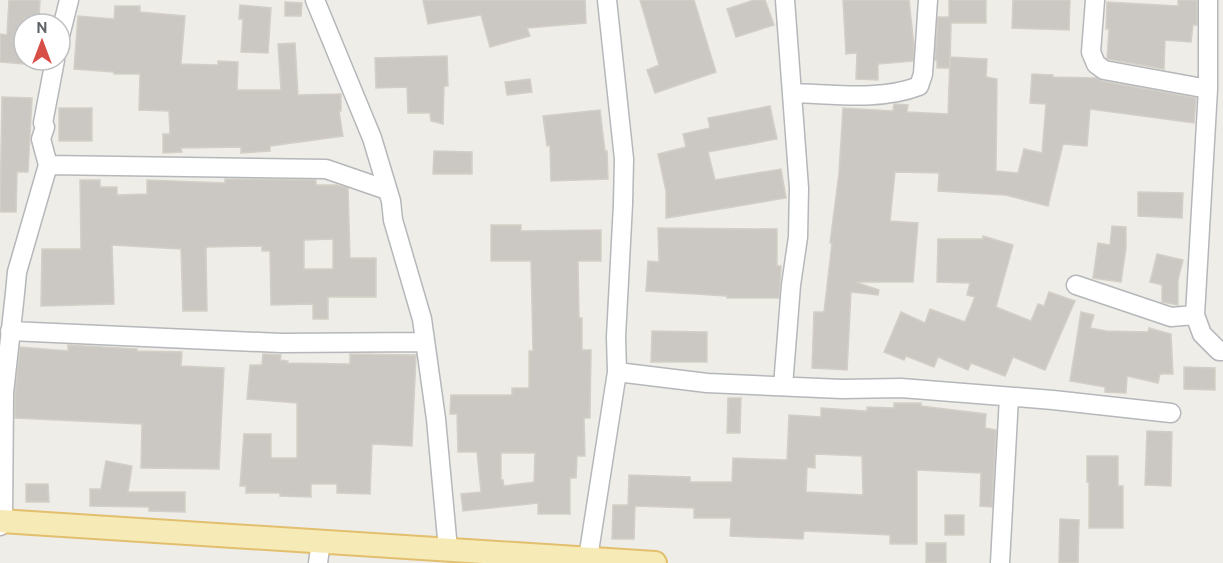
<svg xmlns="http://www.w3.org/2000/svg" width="1223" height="563" font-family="Cabin,sans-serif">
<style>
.building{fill:#cbc8c4;stroke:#d3cfc6;stroke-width:1.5;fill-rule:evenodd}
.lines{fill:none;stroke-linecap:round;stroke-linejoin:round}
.minor-casing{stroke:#b5b7ba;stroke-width:21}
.major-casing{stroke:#e2bf6e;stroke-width:26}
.minor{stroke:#fff;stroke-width:18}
.major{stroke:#f6eab6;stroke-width:22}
</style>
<rect width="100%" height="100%" fill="#efede8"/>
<path class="building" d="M9,0H40L39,19L24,18V64L0,62V34L7,35Z
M423,0H585L586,23L527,28L530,36L490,47L481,15L428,24Z
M640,0H694L716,72L655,93L647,70L659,65Z
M754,0H765L774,25L736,37L727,9Z
M843,0H909L914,46L913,61L878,64V80L856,79L857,53L846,54Z
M949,0H986V23H951L950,68H937V60H935L938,17H949Z
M1013,0H1070L1069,30L1012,28Z
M1178,0H1197V25H1193L1191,42L1165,40L1164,69L1107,59L1109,29H1106L1107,2L1178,6Z
M285,2L302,3L301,16H285Z
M240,5L271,8L268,53L241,52L243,19H239Z
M115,6H140V12L185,16L181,64L218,65V61L238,62L237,90H281L278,44L295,43L298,95L341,94V111H339L343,136L270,146V151L241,153V147L181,148L182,152L163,153V134H170L169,111L139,110L140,74H114V72L74,69L78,16L114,19Z
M447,56L448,86H444L443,124L431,121L430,113H408L407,87L376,88L375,58Z
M950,57L987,59L986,77L997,79L996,171L1018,173L1024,149L1042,153L1046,104L1030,103L1032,74L1053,75V77L1096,78L1102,81L1196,98L1194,123L1090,109L1087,146L1063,144L1048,206L1006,195L938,191L939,173L895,172L890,221L918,223L913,282H855L879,290L878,295L851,292L847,370L812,368L814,312H824L832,243H830L839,173L843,108L893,111L894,104L908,105L907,112L948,114Z
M530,79L532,92L507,95L505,82Z
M2,97L32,98L28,172H17L16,212H0Z
M770,106L777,139L708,152L715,180L781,169L786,198L666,218V191L658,154L686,147L683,134L710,128L708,118Z
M59,108H92V141H59Z
M600,110L605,151H607L608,179L551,181L550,145L547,146L543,116Z
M434,151L472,152V174H433Z
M225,179L316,180V185H337L348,188L350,258H376V297H328V319H313V304L271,305L270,251H262V246L208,247L206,248L207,311H183L181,249L112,245L114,304L41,306L42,249H81L80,180H100V187H117V195L147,194V180L225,183ZM333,239V269H304V240Z
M1138,192L1183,193L1182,218L1138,216Z
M491,225H521V231L601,230V261H578L579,318H582V350H591L590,418H584L585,456H577L576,478H570V514H538V503L463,511L461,494L481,492L477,452H458L457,414H450L451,395H512V388H529V351H533L531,261H491ZM501,453H535L534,482L504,486L503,480H501Z
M1112,226L1126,227V248L1121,282L1093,278L1098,243L1110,245Z
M658,228L777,229V266H781L779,298H727V296L646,291L648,261L659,262Z
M983,236L1013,245L996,307L1031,321L1038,304L1044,306L1049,292L1075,301L1045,370L1013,357L1005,376L971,363L968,370L938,357L934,367L906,356L904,360L884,352L901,312L925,323L930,309L965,322L975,297L967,295L970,283L937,282L938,239H983Z
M1157,254L1183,260L1178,280V305L1162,302V285L1150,282Z
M1081,312L1094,315L1090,328L1106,331L1148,332L1149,328L1171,334L1173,374H1160L1158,383L1127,376L1126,393L1105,392V387L1070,381Z
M652,331L707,332V362H651Z
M68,345L137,349V351L182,352L181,366L224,368L219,469L141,468L142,424L15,418V394L20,347L68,351Z
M263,354L281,355L280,360L288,361L287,363L350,364V354L416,355L412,446L372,444L370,494L337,493V484H311V497L280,496V493H246V486H240L244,434H271V458H297V403L247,399L250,365H262Z
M1184,367L1215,368V390L1184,389Z
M728,398H741L740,433H727Z
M894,403H921V406L986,414L985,428L996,430L992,507L980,506L981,473L917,470V544H890V535L804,531L803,539L730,536L731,518H694V508L635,506L634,539H612L613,505H628L629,475L690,477V482H732L733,458L787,460L789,415L821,417V408L867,411V407L894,408ZM815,454L862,456L863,495L806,492L807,467L815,468Z
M1147,431L1172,432L1171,486L1145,485Z
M1087,456H1118V486H1123V528H1089V482H1087Z
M106,461L132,466L128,492H185V512L149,511V507L90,506V489H101Z
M26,484H48L49,502H26Z
M945,515H964V535H945Z
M1060,519L1079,520L1078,563H1059Z
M926,543H946V563H926Z"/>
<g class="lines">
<g class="minor-casing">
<path id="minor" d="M315,0L372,138L391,201L393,220L422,319L436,419L448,549
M1095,0L1091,52L1096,64L1104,70L1208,89
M1208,0V89L1195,315L1202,334L1219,351H1223
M60,36L69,0
M793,93C834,94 881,101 919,86L923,74L928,0
M48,165L326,169L387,190
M1076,285L1171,317L1195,315
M10,331L281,343L425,342
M617,372L707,383L842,389L901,388L1053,400L1171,413
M783,386L791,285L798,237L799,188L785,0
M0,526L3,521L4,393L15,293L17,272L48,165L41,139L45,127L43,123L55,60
M588,558L617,372L616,337L623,204L624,159L607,0
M318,563L321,541
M1000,563L1009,397"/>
</g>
<g class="major-casing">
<path id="major" d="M0,521L655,563"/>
</g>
<use href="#minor" class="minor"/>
<use href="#major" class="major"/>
</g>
<g transform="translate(42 42)"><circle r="28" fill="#ffffff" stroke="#bfc0c2" stroke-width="1.5"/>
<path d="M0-4.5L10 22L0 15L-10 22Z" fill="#d74e46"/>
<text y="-9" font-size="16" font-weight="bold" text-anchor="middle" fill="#5f6266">N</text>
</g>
</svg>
